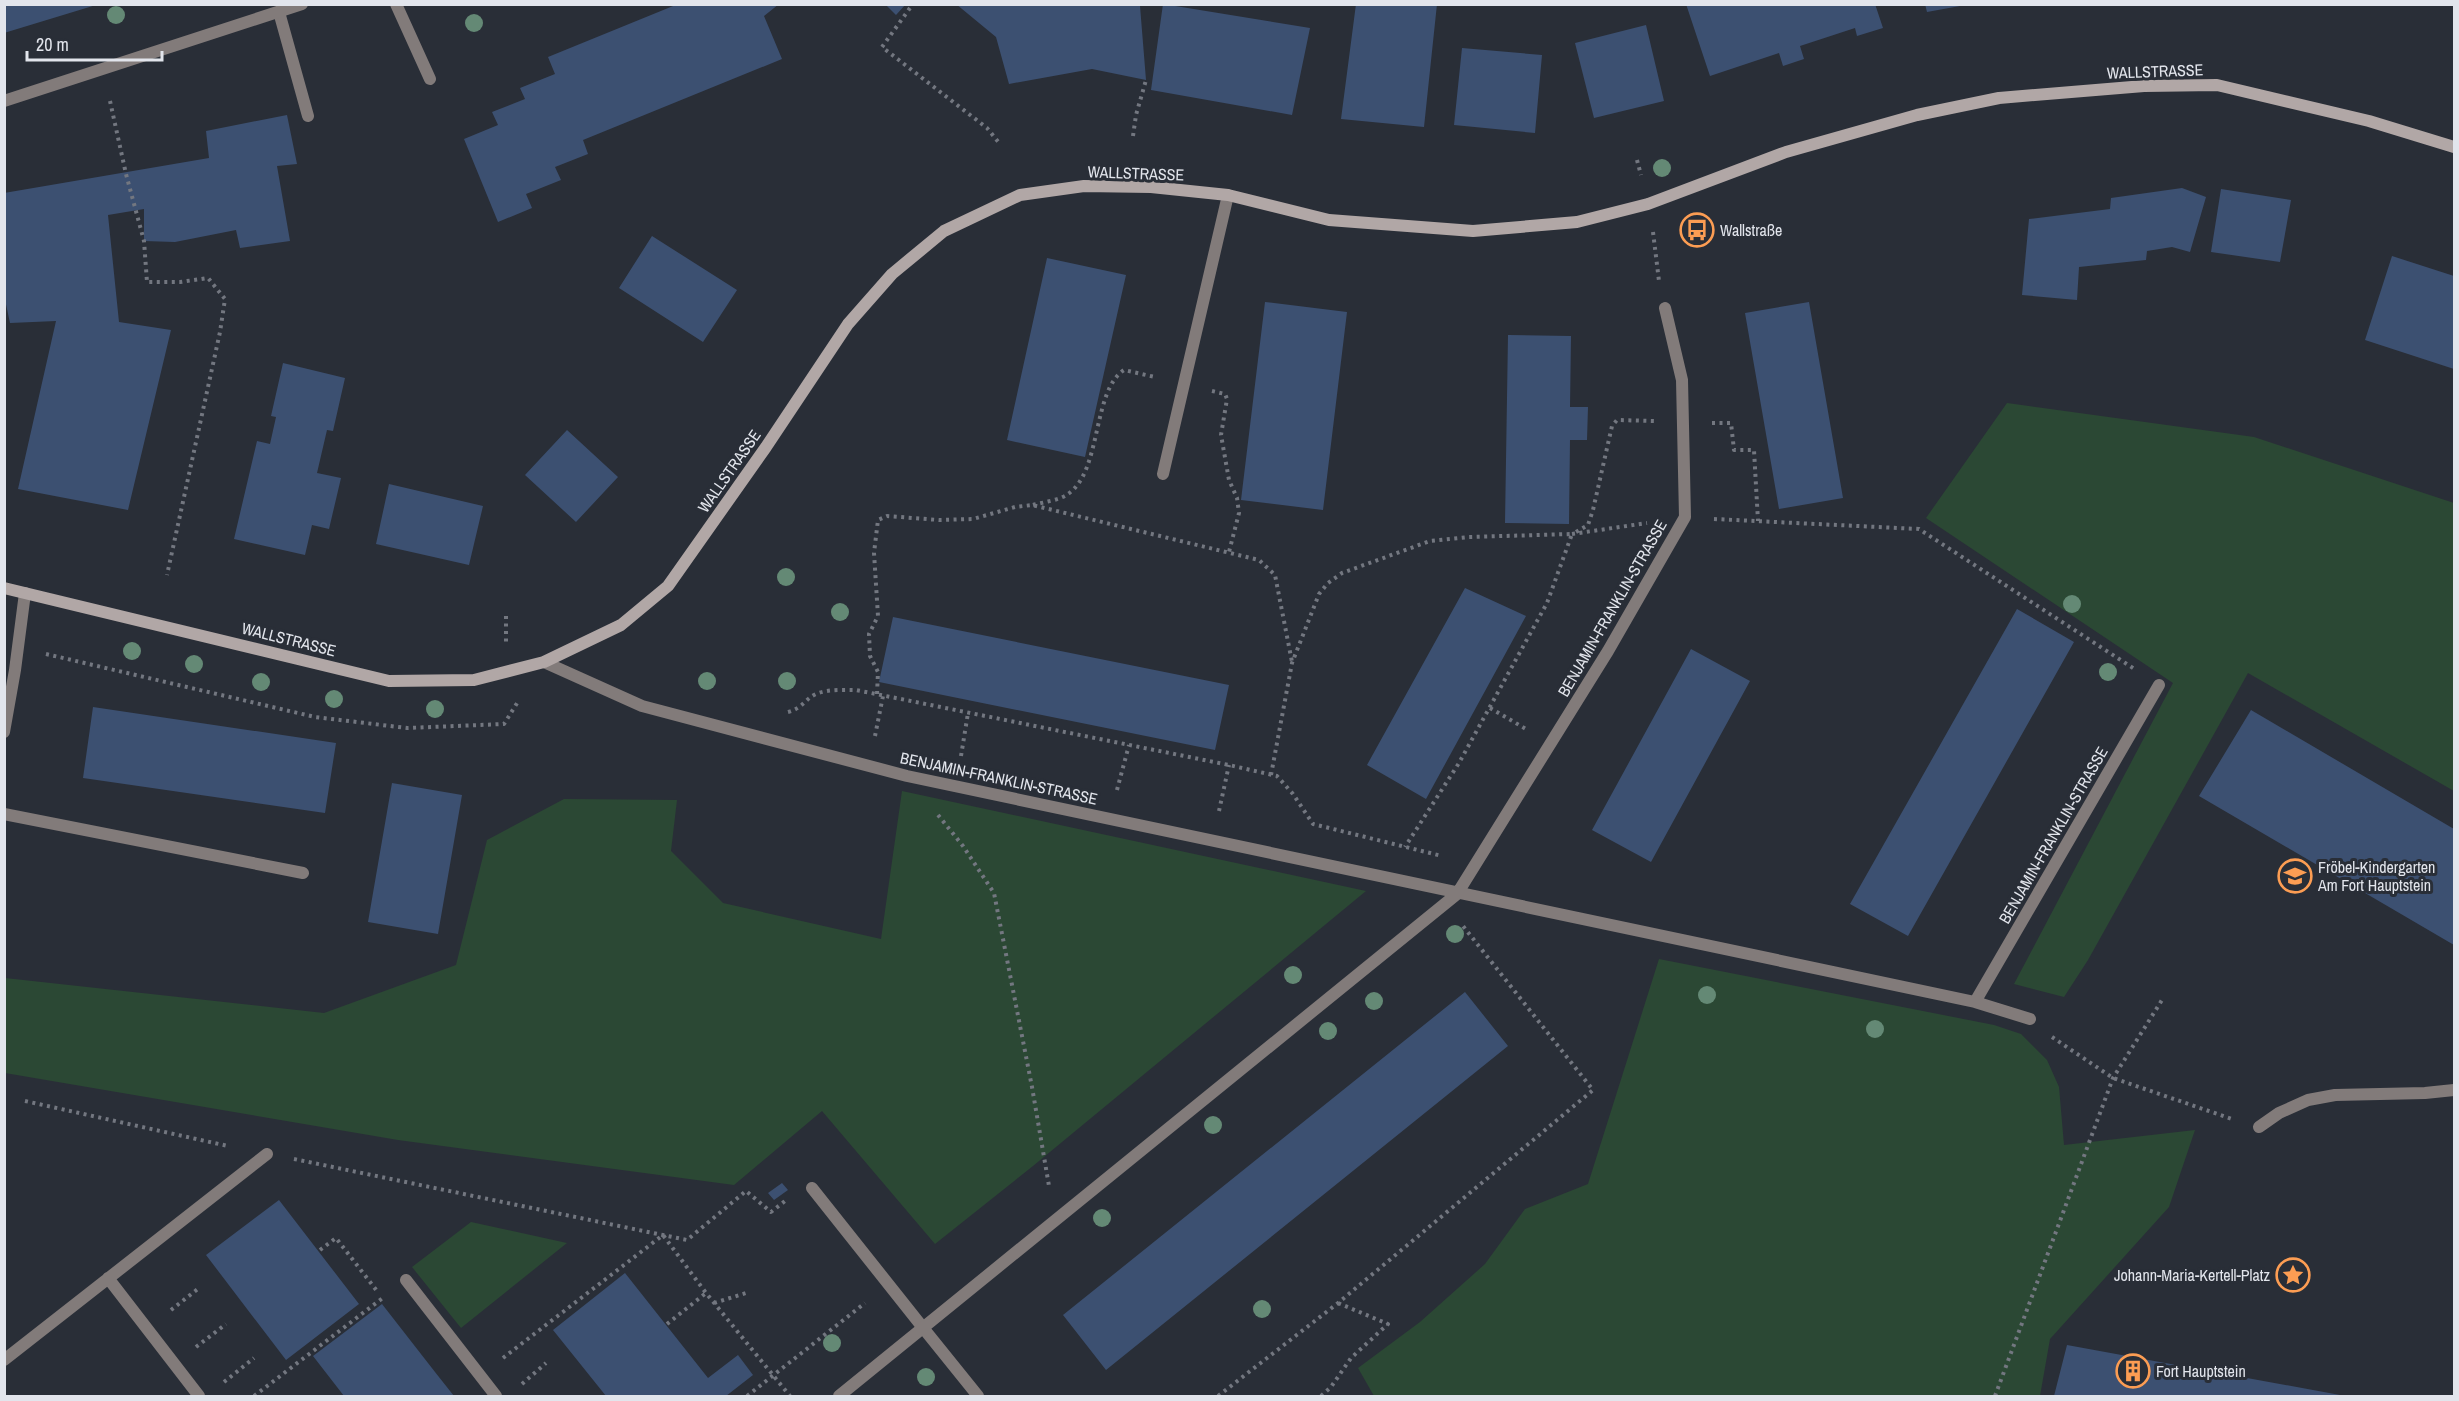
<svg xmlns="http://www.w3.org/2000/svg" width="2459" height="1401" font-family="'Archivo Narrow',sans-serif">
<style>
.green{fill:#2b4834}
.building{fill:#3c5071}
.lines{fill:none;stroke-linecap:round;stroke-linejoin:round}
.path{stroke:#737780;stroke-width:4;stroke-dasharray:3 4.5;stroke-linecap:butt}
.lane{stroke:#827b7a;stroke-width:12}
.street{stroke:#827b7a;stroke-width:12}
.secondary{stroke:#b1a7a6;stroke-width:12}
.tree{fill:#648975}
.labels{text-anchor:middle;stroke-width:6;stroke-linejoin:round;paint-order:stroke}
.street-label{font-size:16px;fill:#e2e5ec;stroke:#292e37}
.poi-label{font-size:16px;fill:#e2e5ec;stroke:#292e37;text-anchor:start}
</style>
<rect width="100%" height="100%" fill="#292e37"/>
<path class="green" d="M2007,403L2254,437L2454,503V791L2248,673L2088,960L2064,997L2014,984L2173,683L1926,518Z
M902,791L1366,891L1033,1166L935,1244L822,1111L734,1185L398,1140L5,1073V978L324,1013L456,965L487,840L564,799L677,800L671,851L723,903L881,939Z
M1659,959L1994,1025L2021,1034L2047,1060L2059,1087L2064,1145L2195,1130L2169,1207L2050,1339L2040,1396H1374L1358,1368L1420,1322L1485,1264L1525,1209L1588,1184Z
M471,1222L567,1243L461,1328L412,1267Z"/>
<path class="building" d="M4,4H96V5L4,33Z
M678,4H779L764,16L782,59L583,140L588,154L555,167L561,180L526,194L532,208L498,222L464,139L498,125L492,112L525,99L520,88L555,74L548,57Z
M885,4H906L896,15Z
M956,4L1140,6L1146,80L1092,69L1009,84L996,37Z
M1163,4L1310,28L1292,115L1151,90Z
M1356,4H1437L1424,127L1341,119Z
M1686,4H1875L1883,28L1857,36L1855,28L1800,46L1804,59L1783,66L1779,53L1710,76Z
M1925,4H1960V6L1927,12Z
M1646,25L1664,101L1594,118L1575,43Z
M1462,48L1542,55L1535,133L1454,125Z
M287,115L297,164L277,166L290,241L240,248L236,230L175,242L144,241V209L108,215L119,322L171,330L128,510L18,489L56,321L10,323L4,295V193L209,158L206,131Z
M2182,188L2206,197L2190,252L2172,247L2147,251L2146,260L2079,267L2077,300L2022,295L2029,219L2110,209L2111,198Z
M2221,189L2291,200L2280,262L2211,252Z
M652,236L737,290L703,342L619,288Z
M2392,256L2454,276V369L2365,340Z
M1047,258L1126,275L1085,457L1007,440Z
M1265,302L1347,312L1323,510L1241,500Z
M1809,302L1843,498L1779,509L1745,313Z
M1508,335L1571,336L1570,407H1588L1587,440H1570L1569,524L1505,523Z
M283,363L345,378L333,431L327,430L317,473L341,478L329,529L312,525L305,555L234,539L257,441L270,444L276,417L271,416Z
M567,430L618,477L576,522L525,475Z
M389,484L483,506L469,565L376,544Z
M1465,588L1526,616L1426,799L1367,765Z
M2017,609L2074,642L1908,936L1850,904Z
M893,617L1229,685L1215,750L879,682Z
M1691,649L1750,681L1651,862L1592,830Z
M93,707L336,743L325,813L83,778Z
M2251,710L2454,829V945L2199,796Z
M392,783L462,795L438,934L368,922Z
M1465,992L1508,1046L1106,1370L1063,1315Z
M782,1183L788,1190L774,1200L768,1193Z
M279,1200L359,1304L286,1360L206,1255Z
M625,1273L708,1378L738,1355L753,1375L726,1396H606L553,1330Z
M382,1304L435,1372L454,1396H344L313,1356Z
M2067,1345L2340,1395V1396H2054Z"/>
<g class="lines">
<path class="path" d="M910,8L882,47L987,128L1000,144
M110,101L126,174L144,241L147,282H180L208,278L225,299L220,332L167,575
M1133,136L1136,115L1146,80
M1637,160L1641,175
M1653,232L1659,281
M1212,391L1225,394L1227,399L1221,435L1229,480L1237,498L1239,513L1229,552
M1712,423H1731L1734,450H1754L1758,521
M1033,505C1044,502 1060,500 1068,494C1102,471 1092,391 1124,370L1155,377
M1714,519L1919,529L2136,670
M1576,532L1588,525L1593,510L1612,426L1617,420L1654,421
M1572,534L1647,523
M506,616V642
M46,654L315,717L407,728L504,724L519,700
M877,694L878,672L870,656L869,634L878,616L874,553L878,520L887,516L939,520L973,519L1015,507L1032,505L1259,560L1275,575L1292,662
M1490,708L1526,729
M788,712C803,708 805,699 816,694C828,689 843,690 856,690L1229,765L1277,776L1293,794L1313,824L1442,856
M875,736L883,696
M961,756L968,713
M1271,775L1292,663L1319,594L1328,583L1342,573L1430,541L1469,537L1572,534L1547,603L1459,763L1405,847
M1117,790L1129,745
M1219,811L1229,765
M938,815L963,846L994,893L1032,1087L1049,1186
M2052,1037L2113,1078L2232,1119
M25,1101L228,1146
M294,1159L687,1240L746,1191L771,1212L785,1201
M320,1250L336,1238L377,1291
M714,1303L746,1293
M171,1310L199,1288
M667,1324L706,1293
M196,1347L226,1324
M503,1358L663,1235L706,1293L790,1396
M224,1382L254,1358
M522,1384L546,1363
M254,1396L384,1297
M747,1396L865,1303
M1218,1396L1338,1303L1593,1090L1463,926
M1321,1396L1331,1387L1351,1358L1388,1324L1338,1303
M1995,1396L2113,1078L2162,1000"/>
<path class="lane" d="M396,4L430,79
M279,12L308,116
M1163,474L1228,195
M4,732L15,670L25,593
M4,814L303,873
M812,1188L924,1329
M108,1278L199,1396
M406,1280L496,1396
M4,1360L267,1154"/>
<path class="street" d="M4,101L302,4
M544,662L642,706L907,776L1975,1002L2030,1019
M1975,1002L2159,685
M2259,1127L2279,1113L2308,1100L2335,1095L2425,1093L2454,1090
M924,1329L978,1396
M839,1396L1457,894L1608,651L1685,517L1682,380L1665,308"/>
<path class="secondary" d="M4,588L389,681L474,680L544,662L621,625L668,586L766,447L848,324L892,274L944,231L1020,195L1084,186L1151,187L1228,195L1329,220L1473,231L1577,222L1648,204L1786,152L1917,115L1999,98L2144,86L2217,85L2369,121L2454,147"/>
</g>
<g class="tree">
<circle cx="116" cy="15" r="9"/>
<circle cx="474" cy="23" r="9"/>
<circle cx="1662" cy="168" r="9"/>
<circle cx="786" cy="577" r="9"/>
<circle cx="2072" cy="604" r="9"/>
<circle cx="840" cy="612" r="9"/>
<circle cx="132" cy="651" r="9"/>
<circle cx="194" cy="664" r="9"/>
<circle cx="2108" cy="672" r="9"/>
<circle cx="707" cy="681" r="9"/>
<circle cx="787" cy="681" r="9"/>
<circle cx="261" cy="682" r="9"/>
<circle cx="334" cy="699" r="9"/>
<circle cx="435" cy="709" r="9"/>
<circle cx="1455" cy="934" r="9"/>
<circle cx="1293" cy="975" r="9"/>
<circle cx="1707" cy="995" r="9"/>
<circle cx="1374" cy="1001" r="9"/>
<circle cx="1875" cy="1029" r="9"/>
<circle cx="1328" cy="1031" r="9"/>
<circle cx="1213" cy="1125" r="9"/>
<circle cx="1102" cy="1218" r="9"/>
<circle cx="1262" cy="1309" r="9"/>
<circle cx="832" cy="1343" r="9"/>
<circle cx="926" cy="1377" r="9"/>
</g>
<defs>
<g id="bus-ring" transform="scale(1.725)"><circle r="9.5" fill="#292e37" stroke="#fc9d53" stroke-width="1.5"/><path d="M-5-6H5V4H4V6H2V4H-2V6H-4V4H-5ZM-3.5-4V0h7V-4ZM-3.5 1.2v1.5H-2V1.2ZM2 1.2v1.5H3.5V1.2Z" fill="#fc9d53"/></g>
<g id="school-ring" transform="scale(1.725)"><circle r="9.5" fill="#292e37" stroke="#fc9d53" stroke-width="1.5"/><path d="M0-5L7-2L0 1L-7-2ZM-4 1L0 2.5L4 1V4Q0 6-4 4Z" fill="#fc9d53"/></g>
<g id="sight-ring" transform="scale(1.725)"><circle r="9.5" fill="#292e37" stroke="#fc9d53" stroke-width="1.5"/><path d="M0-6L1.8-2.2L6-1.7L2.9 1.2L3.7 5.4L0 3.3L-3.7 5.4L-2.9 1.2L-6-1.7L-1.8-2.2Z" fill="#fc9d53"/></g>
<g id="building-ring" transform="scale(1.725)"><circle r="9.5" fill="#292e37" stroke="#fc9d53" stroke-width="1.5"/><path d="M-4-6H4V6H1V3H-1V6H-4ZM-2.5-4.3h1.7v1.8h-1.7ZM.8-4.3h1.7v1.8H.8ZM-2.5-1h1.7V.8h-1.7ZM.8-1h1.7V.8H.8Z" fill="#fc9d53"/></g>
</defs>
<g fill-rule="evenodd">
<use href="#bus-ring" x="1697" y="230"/>
<use href="#school-ring" x="2295" y="876"/>
<use href="#sight-ring" x="2293" y="1275"/>
<use href="#building-ring" x="2133" y="1371"/>
</g>
<g class="labels">
<g class="street-label">
<text transform="translate(2155 71) rotate(-2)" y="6">WALLSTRASSE</text>
<text transform="translate(1136 173) rotate(2)" y="6">WALLSTRASSE</text>
<text transform="translate(729 471) rotate(-55)" y="6">WALLSTRASSE</text>
<text transform="translate(1612 608) rotate(-60)" y="6">BENJAMIN-FRANKLIN-STRASSE</text>
<text transform="translate(289 639) rotate(14)" y="6">WALLSTRASSE</text>
<text transform="translate(999 778) rotate(12)" y="6">BENJAMIN-FRANKLIN-STRASSE</text>
<text transform="translate(2053 835) rotate(-60)" y="6">BENJAMIN-FRANKLIN-STRASSE</text>
</g>
<g class="poi-label">
<text x="1720" y="236">Wallstraße</text>
<text x="2318" y="873">Fröbel-Kindergarten<tspan x="2318" dy="18">Am Fort Hauptstein</tspan></text>
<text x="2270" y="1281" text-anchor="end">Johann-Maria-Kertell-Platz</text>
<text x="2156" y="1377">Fort Hauptstein</text>
</g>
</g>
<rect width="2459" height="1401" fill="none" stroke="#e2e5ec" stroke-width="12"/>
<path d="M27 51v9h135v-9" fill="none" stroke="#e2e5ec" stroke-width="3"/>
<text x="36" y="51" font-size="18" fill="#e2e5ec" stroke="#292e37" stroke-width="4.5" paint-order="stroke">20 m</text>
</svg>
